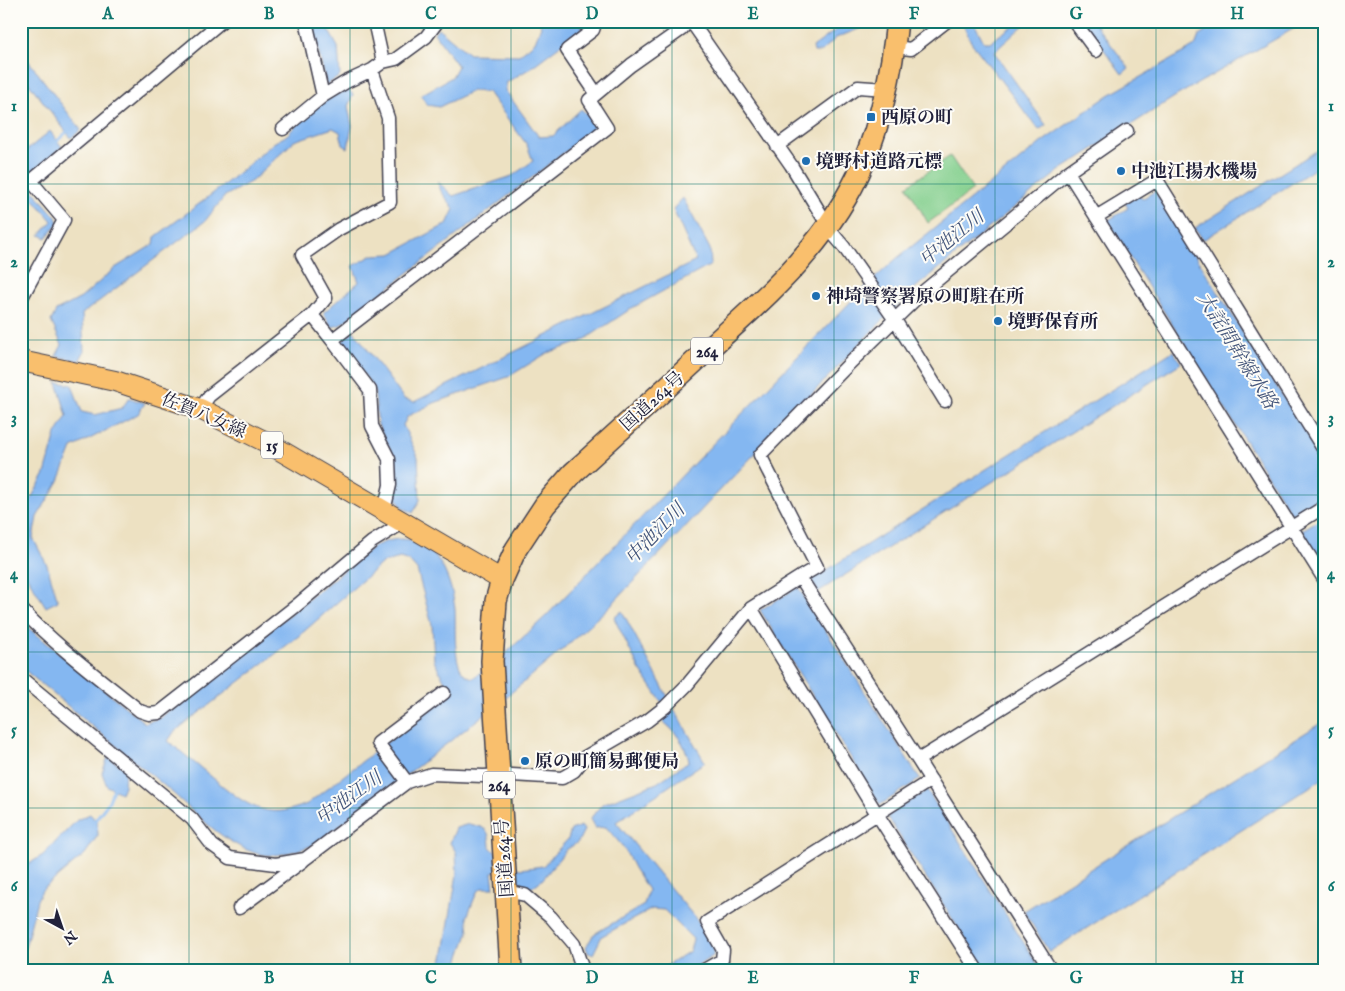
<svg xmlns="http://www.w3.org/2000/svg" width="1345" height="991" font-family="'IM FELL English','Noto Serif JP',serif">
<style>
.green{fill:#83cf8d;stroke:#527864}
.water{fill:#84b7f1;stroke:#536c96;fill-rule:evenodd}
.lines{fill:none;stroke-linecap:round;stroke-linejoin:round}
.stream{stroke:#84b7f1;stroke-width:3}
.minor-casing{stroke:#403f4f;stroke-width:15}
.primary-casing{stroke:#403f4f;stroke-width:22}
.trunk-casing{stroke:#403f4f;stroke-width:24}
.minor{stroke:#fff;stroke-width:12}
.primary{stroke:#f9bf6d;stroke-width:20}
.trunk{stroke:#f9bf6d;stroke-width:21}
.grid{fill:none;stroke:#0f766e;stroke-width:1;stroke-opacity:0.55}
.poi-dot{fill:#1f6fb2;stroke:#fdfcf7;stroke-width:2}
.labels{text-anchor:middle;stroke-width:4;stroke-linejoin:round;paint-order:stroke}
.shield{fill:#fdfcf7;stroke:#646373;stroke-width:1}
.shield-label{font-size:16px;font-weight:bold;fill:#22223b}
.poi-label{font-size:18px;font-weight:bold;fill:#22223b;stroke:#fdfcf7;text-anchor:start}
.street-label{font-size:18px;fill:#22223b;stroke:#fdfcf7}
.water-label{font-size:19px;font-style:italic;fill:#44567b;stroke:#fdfcf7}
.neatline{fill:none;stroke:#0f766e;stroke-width:2}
.grid-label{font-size:16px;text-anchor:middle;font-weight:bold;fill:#0f766e}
</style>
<rect width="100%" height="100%" fill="#fdfcf7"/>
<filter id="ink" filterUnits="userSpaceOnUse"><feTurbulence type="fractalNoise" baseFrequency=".02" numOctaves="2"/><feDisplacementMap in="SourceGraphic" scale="10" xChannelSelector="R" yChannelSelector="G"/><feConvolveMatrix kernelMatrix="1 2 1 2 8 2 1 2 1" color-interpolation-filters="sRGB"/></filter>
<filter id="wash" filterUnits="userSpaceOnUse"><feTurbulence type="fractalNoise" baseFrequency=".0096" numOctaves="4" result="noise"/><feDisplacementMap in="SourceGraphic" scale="20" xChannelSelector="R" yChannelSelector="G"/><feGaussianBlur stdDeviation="1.12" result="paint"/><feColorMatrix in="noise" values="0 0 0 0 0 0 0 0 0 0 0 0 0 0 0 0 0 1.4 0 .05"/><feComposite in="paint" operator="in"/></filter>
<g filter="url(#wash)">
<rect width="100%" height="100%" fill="#ede1c2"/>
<path class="green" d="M950,156L973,190L928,223L907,186Z"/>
<path class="water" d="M312,21H325L326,26L338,47L340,76L326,85Z
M539,21H579L583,28L529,69L507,82L505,90L539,137L553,136L581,109L590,117L594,124L591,132L340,325L332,327L323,313L359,282L353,266L373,255L391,254L447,224L454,209L441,191L437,181L453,196L512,176L533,161L527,145L488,92L472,91L439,107L427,105L421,95L452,77L458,66L434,33L438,28L469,54L519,55L535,42L541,26Z
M848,21H869L871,24L836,38L821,52H814L813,47Z
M962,21H973L984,42H990L1020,21L1027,22L994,52L1046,125L1039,130L971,42Z
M1083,21H1093L1129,68L1122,74Z
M1243,21H1307L1176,96L1059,171L915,288L867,336L610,606C548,665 482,717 414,769C380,795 347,822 311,846C295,851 276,858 259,854C224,845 194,811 167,788C119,748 70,708 21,667V622L145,723L160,718L373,547C388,540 400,536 417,542C427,545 434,553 439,561C448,575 453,592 455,609C456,624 452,667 466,675C468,677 471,677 473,678L505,654L546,616L863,289L896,259L1042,142L1109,95L1195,46L1199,36L1219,23L1224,28L1232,27ZM400,558L409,561L417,570L432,625L434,661L451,693L307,804C265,822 245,804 213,778C198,766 183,753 168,741L174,732L300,635L382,563Z
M21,51L81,130L71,138L21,73Z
M349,90L353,95L348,106L352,126L348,148L343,145L340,132L333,128L294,141L252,181L225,196L205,221L82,314L84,352L79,361L56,356L62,345L51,321L56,311L81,298L115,268L154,244L155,237C195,207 235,178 272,144C277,140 284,138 288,134C305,116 325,96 349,90Z
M50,131L62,147L24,180L56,217L58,223L46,238L40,235L52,221L21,184V155Z
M1324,146V163L1203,240L1195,228Z
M1155,191L1324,462V495L1292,515L1107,221L1128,208L1125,203L1138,194L1142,199Z
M683,198L710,249L711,265L632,308L581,342L547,353L508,377L434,403L408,416L403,425L418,457L420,500L413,513L402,507L396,497L397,471L393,455L378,425L374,388L343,347V340L354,331L404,399L414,402L696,261L673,209Z
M1173,351L1181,363L818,592L811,580Z
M57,382L72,385L82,412L95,415L122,408L129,398L145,403L138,414L72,448L59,481L37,517L33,538L47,565L58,601L46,607L21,567V516L45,474L56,434L67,416Z
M1324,517V565L1302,530Z
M798,587L920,779L880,805L760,610Z
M622,611L669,699L663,704L640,670L614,618Z
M674,709L705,762L616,822L701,925L714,948L713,956L690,970H660L690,951L693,939L664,910L652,909L602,936L593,954L588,953L586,947L594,934L644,905L648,890L634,868L624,848L606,827L595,828L590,819L602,804L657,783L689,761C686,745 675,730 662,721Z
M1324,721V778L1049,952L1024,911Z
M108,757L125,769L124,786L121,793L107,786L102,773Z
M927,790L1041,970H985L887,816Z
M90,814L97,822L98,835L85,854L42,890L37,900L21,964V869L43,855L77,820Z
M469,824C487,828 489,829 490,847L506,862L520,869L543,866L568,839L571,830L581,826L584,830L578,842L566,850L543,879L527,891L515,885L497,871L492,872L494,888H482L477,892L467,917L469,931L459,959L458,970H437L443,958L457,874L456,852L450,843L456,828Z"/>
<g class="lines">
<path class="stream" d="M56,142L68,131
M93,823L108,803L115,786"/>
</g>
</g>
<g filter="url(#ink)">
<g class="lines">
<g class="minor-casing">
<path id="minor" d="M306,21L323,96
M374,21L383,62
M688,21L695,27L791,165L833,234L844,247L895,320L945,401
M1074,21L1096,51
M894,47L911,49L947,21
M596,93L567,50L593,30L596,21
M283,129L323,96L346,82L372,70
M777,146L858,87L886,89
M1068,172L1324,579
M1096,217L1157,180L1324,450
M21,299L64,220L31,181L222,21
M312,315L326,298L302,255L339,229L390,202L388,118L372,70L383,62L396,59L426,37L438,21
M332,340L370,390L372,426L389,459L390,485L384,511
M200,409L209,396L312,315L332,340L607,128L589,100L631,65L682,29L688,21
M751,608L877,814L977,970
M21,609C57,647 99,678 140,711L149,714L159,713L296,606L372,542L404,522
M21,678L192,819L212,845L230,858L276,864L305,859L407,782L431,774L483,776L512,775L562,778L574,771L585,757L647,721L665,707L687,685L751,608L800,577
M918,760L1324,507
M407,782L378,743L444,693
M506,891L525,895L551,917L574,944L583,970
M239,908L303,861
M704,970L722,960L723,950L707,922L931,780
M1051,970L918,760L800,577L817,567L760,455L848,365L924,291L1068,172L1127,131"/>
</g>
<g class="primary-casing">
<path id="primary" d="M21,361L115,381L200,409L266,442L502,580"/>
</g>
<g class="trunk-casing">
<path id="trunk" d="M511,970L492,661L496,601L502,580L516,549L545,505L573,473C617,433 661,393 704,353C765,298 830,242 863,164C882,119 892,70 897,21"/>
</g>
<use href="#minor" class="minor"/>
<use href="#primary" class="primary"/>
<use href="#trunk" class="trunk"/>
</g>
</g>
<path class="grid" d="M189,21V970M350,21V970M511,21V970M672,21V970M834,21V970M995,21V970M1156,21V970M21,184H1324M21,340H1324M21,495H1324M21,652H1324M21,808H1324"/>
<g class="poi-dot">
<rect x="866" y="112" width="10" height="10" rx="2.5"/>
<circle cx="806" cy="161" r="5"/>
<circle cx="1121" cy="171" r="5"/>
<circle cx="816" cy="296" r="5"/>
<circle cx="998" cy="321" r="5"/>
<circle cx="525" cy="761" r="5"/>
</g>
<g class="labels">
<g class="shield">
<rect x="691" y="337.5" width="32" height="27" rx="4"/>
<rect x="261" y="431.5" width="22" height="27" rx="4"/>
<rect x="483" y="771.5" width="32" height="27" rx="4"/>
</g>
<g class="shield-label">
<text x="707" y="357">264</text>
<text x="272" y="451">15</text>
<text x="499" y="791">264</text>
</g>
<g class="poi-label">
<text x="881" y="123">西原の町</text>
<text x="816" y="167">境野村道路元標</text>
<text x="1131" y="177">中池江揚水機場</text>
<text x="826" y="302">神埼警察署原の町駐在所</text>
<text x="1008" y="327">境野保育所</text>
<text x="535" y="767">原の町簡易郵便局</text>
</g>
<g class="street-label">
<text transform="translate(652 401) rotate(-42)" y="6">国道264号</text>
<text transform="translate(204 415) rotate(23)" y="6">佐賀八女線</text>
<text transform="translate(504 858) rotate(-94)" y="6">国道264号</text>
</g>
<g class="water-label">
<text transform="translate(951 237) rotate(-39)" y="7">中池江川</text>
<text transform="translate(1238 350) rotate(58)" y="7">大詫間幹線水路</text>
<text transform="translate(654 533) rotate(-46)" y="7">中池江川</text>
<text transform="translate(348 797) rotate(-36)" y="7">中池江川</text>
</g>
</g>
<rect width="1345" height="991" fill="none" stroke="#fdfcf7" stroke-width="55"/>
<g transform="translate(62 928) rotate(140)" stroke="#fdfcf7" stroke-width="4" paint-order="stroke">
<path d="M0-4L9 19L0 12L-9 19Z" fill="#22223b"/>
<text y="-8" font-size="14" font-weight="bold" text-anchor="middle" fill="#22223b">N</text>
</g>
<rect x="28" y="28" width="1290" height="936" class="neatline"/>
<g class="grid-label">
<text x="108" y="19">A</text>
<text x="269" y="19">B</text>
<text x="431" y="19">C</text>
<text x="592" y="19">D</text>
<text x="753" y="19">E</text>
<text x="914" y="19">F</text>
<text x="1076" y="19">G</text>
<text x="1237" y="19">H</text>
<text x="14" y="111">1</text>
<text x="1331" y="111">1</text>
<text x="14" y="267">2</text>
<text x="1331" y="267">2</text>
<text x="14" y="423">3</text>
<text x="1331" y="423">3</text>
<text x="14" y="579">4</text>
<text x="1331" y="579">4</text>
<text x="14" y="735">5</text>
<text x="1331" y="735">5</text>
<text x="14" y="891">6</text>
<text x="1331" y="891">6</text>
<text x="108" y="983">A</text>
<text x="269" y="983">B</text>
<text x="431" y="983">C</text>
<text x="592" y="983">D</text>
<text x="753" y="983">E</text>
<text x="914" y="983">F</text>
<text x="1076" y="983">G</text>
<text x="1237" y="983">H</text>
</g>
</svg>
